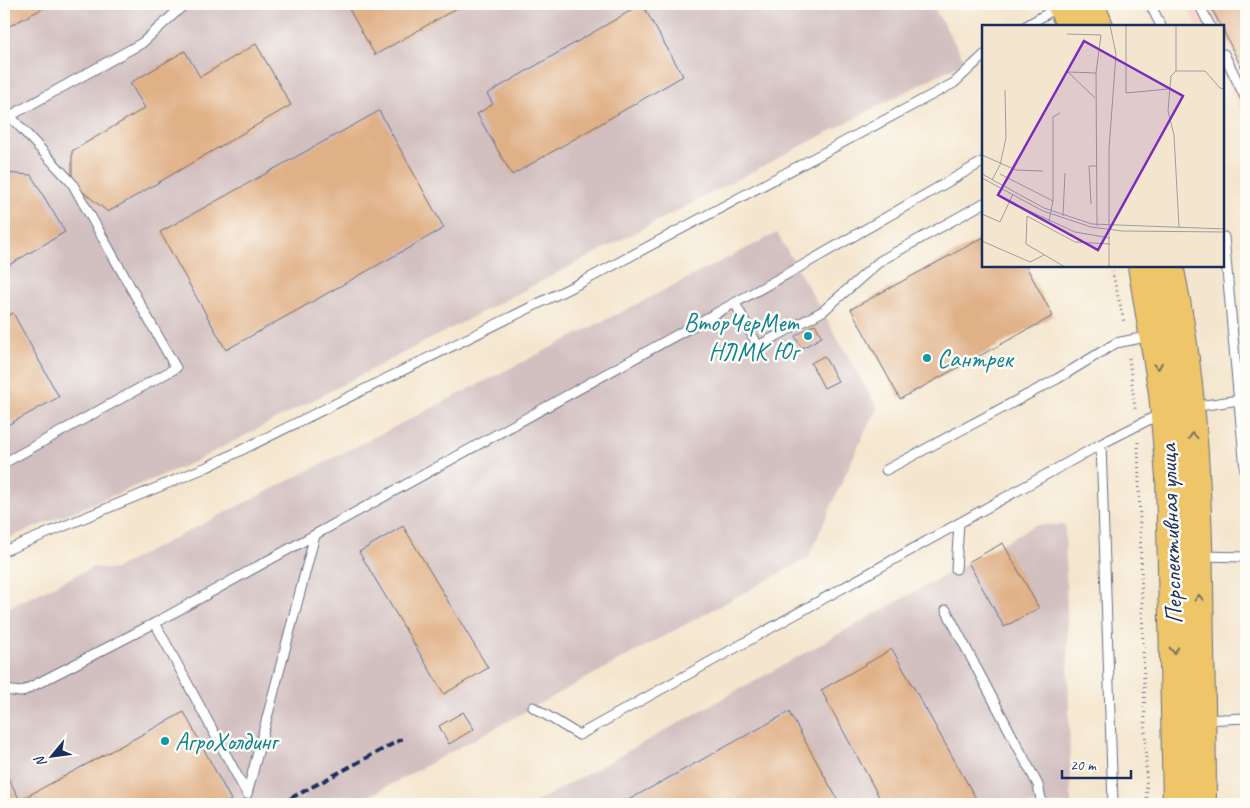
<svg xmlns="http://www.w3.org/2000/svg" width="1250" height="808" font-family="Caveat,sans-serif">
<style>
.built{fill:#f7d1c7}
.industrial{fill:#d2bfc0}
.building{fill:#e0b086}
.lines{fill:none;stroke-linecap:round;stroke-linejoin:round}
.service-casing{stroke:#676f85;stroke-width:11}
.primary-casing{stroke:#676f85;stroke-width:30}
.path{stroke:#676f85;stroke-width:3;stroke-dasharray:1 4;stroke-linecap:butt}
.service{stroke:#fff;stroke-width:9}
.primary{stroke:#eec569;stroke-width:28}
.rail{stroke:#1b2f5e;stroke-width:4;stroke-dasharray:8 4;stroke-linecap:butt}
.oneway{stroke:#7a7263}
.culture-dot{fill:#0f9aa8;stroke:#fdfcf7;stroke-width:2}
.labels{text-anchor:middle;stroke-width:5;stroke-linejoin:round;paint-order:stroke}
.culture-label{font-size:25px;fill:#0d838f;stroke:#fdfcf7;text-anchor:start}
.street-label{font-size:25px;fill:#1b2f5e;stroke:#fdfcf7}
.inset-road{fill:none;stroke:#9d9da1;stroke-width:1}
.view{fill:#7b2cbf;fill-opacity:0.15;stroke:#7b2cbf;stroke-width:2.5}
.inset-edge{fill:none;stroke:#1b2f5e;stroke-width:2.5}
</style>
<rect width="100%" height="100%" fill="#fdfcf7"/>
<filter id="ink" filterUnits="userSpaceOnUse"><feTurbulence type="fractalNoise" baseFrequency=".02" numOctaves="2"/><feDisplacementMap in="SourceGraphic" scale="10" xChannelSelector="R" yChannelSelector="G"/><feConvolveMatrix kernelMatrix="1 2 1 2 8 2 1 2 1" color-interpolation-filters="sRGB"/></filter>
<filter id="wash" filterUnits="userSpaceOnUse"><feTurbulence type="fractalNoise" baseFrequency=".0096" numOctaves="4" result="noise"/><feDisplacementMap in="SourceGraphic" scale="20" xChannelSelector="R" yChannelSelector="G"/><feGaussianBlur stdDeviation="1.12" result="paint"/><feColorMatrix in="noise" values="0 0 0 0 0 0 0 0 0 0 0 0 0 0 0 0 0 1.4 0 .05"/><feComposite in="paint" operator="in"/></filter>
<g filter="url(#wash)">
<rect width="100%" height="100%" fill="#f4e6ce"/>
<path class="built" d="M1186,4H1246V121L1224,77V26H1198Z"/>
<path class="industrial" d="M4,4H932L965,61L194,462L4,540Z
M777,233L878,409L866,429L808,558L355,804H4V624L8,622L4,610L93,567L112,570Z
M1035,525H1065L1071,804H533Z"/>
<g id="blocks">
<path class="building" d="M4,4H51L4,29Z
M346,4H464L375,55Z
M642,4L683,76L512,175L477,114L493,104L487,94Z
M1209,4H1246V77L1224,32V26H1221Z
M256,44L291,105L108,212L72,183V151L145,108L130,83L185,51L200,77Z
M379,111L444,228L226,350L160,232Z
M4,173L31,175L65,232L4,268Z
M984,237V266H1026L1053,316L900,399L851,309Z
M13,313L59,397L4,427V318Z
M815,324L822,337L802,348L795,336Z
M824,356L838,381L824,388L811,363Z
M403,526L488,668L444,694L359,552Z
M1003,543L1039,608L1004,627L968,562Z
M892,649L979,804H883L821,690Z
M184,712L231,800L224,804H4V770L20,800Z
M463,712L474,729L449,744L439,726Z
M789,712L840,804H621Z"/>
</g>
</g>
<g filter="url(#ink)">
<use href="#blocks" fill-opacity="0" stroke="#676f85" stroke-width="1"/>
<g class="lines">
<g class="service-casing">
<path id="service" d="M1150,4L1161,26
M1199,4L1210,26
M1026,26L1058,7
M1224,54L1246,99
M4,117L10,116L142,43L185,4
M1224,237L1246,480
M735,303L758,346L823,311L880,261L984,203
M1192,407L1239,400
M4,463L176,368L72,183L10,116
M886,470L1057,379L1116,343L1151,336
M4,551L207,467L584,281L954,83L984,55
M1202,556L1246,557
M956,569L959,523
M946,610L1038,785L1042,804
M155,623L247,794
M4,690L21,692L155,623L798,268L984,161
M533,707L579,735L1101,444
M1203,720L1246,718
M247,794L315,535
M1113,804L1101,444L1160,414"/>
</g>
<g class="primary-casing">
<path id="primary" d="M1061,4L1071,26
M1090,4L1099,26
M1142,266L1163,393L1170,477L1177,804
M1169,266C1192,372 1197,478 1199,585C1200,658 1202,731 1202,804"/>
</g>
<path class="path" d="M1111,266L1124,322
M1129,358L1135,409
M1138,442L1147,804"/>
<use href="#service" class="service"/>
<use href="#primary" class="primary"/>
<path class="rail" d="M280,804L402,739"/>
</g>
<defs><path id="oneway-chevron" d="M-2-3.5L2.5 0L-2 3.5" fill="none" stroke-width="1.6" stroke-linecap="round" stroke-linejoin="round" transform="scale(1.25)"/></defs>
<g class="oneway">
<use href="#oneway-chevron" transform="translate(1158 366) rotate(80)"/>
<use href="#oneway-chevron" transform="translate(1193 436) rotate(-95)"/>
<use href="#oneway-chevron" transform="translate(1199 598) rotate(-91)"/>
<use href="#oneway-chevron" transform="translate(1174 650) rotate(89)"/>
</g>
</g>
<g class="culture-dot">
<circle cx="808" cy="336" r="5"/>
<circle cx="927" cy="358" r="5"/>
<circle cx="165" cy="741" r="5"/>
</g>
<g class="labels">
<g class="culture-label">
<text x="798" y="331" text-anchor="end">ВторЧерМет<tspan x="798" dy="29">НЛМК Юг</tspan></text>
<text x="937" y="367">Сантрек</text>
<text x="175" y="750">АгроХолдинг</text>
</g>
<g class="street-label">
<text transform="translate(1170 534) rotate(-92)" y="9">Перспективная улица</text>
</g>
</g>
<g transform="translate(982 25)">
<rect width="242" height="242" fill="#f4e6ce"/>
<path class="inset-road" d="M144,0V68L186,64M194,0V46M85,9L119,10L114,48L115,201M86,47L113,73M87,47L114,48M0,130L34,145L61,146M0,149L62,183L110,199L243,204M18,149L71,176L67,196M0,153L61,186L109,202L140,206L243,207M10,155L18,140L24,113L23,65M71,176V92L78,88M30,178L93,207L128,213M109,179L107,141H114M0,189L18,197L31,169M81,191L83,148M197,202L192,110L186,86L189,51L194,46H223L238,63L243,64M0,216L48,237L62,230M83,242L44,219L45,191L93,217L128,219M127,242V124L134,29L128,0"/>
<path class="view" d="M102,16L201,71L116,225L16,170Z"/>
<rect width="242" height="242" class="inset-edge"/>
</g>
<rect width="1250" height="808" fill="none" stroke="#fdfcf7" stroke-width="20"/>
<g transform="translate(52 756) rotate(241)" stroke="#fdfcf7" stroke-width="4" paint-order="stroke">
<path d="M0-4L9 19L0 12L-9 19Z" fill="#1b2f5e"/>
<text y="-8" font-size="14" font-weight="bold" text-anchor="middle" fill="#1b2f5e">N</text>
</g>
<path d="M1062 770v8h69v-8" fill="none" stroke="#1b2f5e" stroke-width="2.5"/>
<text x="1070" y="770" font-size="15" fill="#1b2f5e" stroke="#fdfcf7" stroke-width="4" paint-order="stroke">20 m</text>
</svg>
